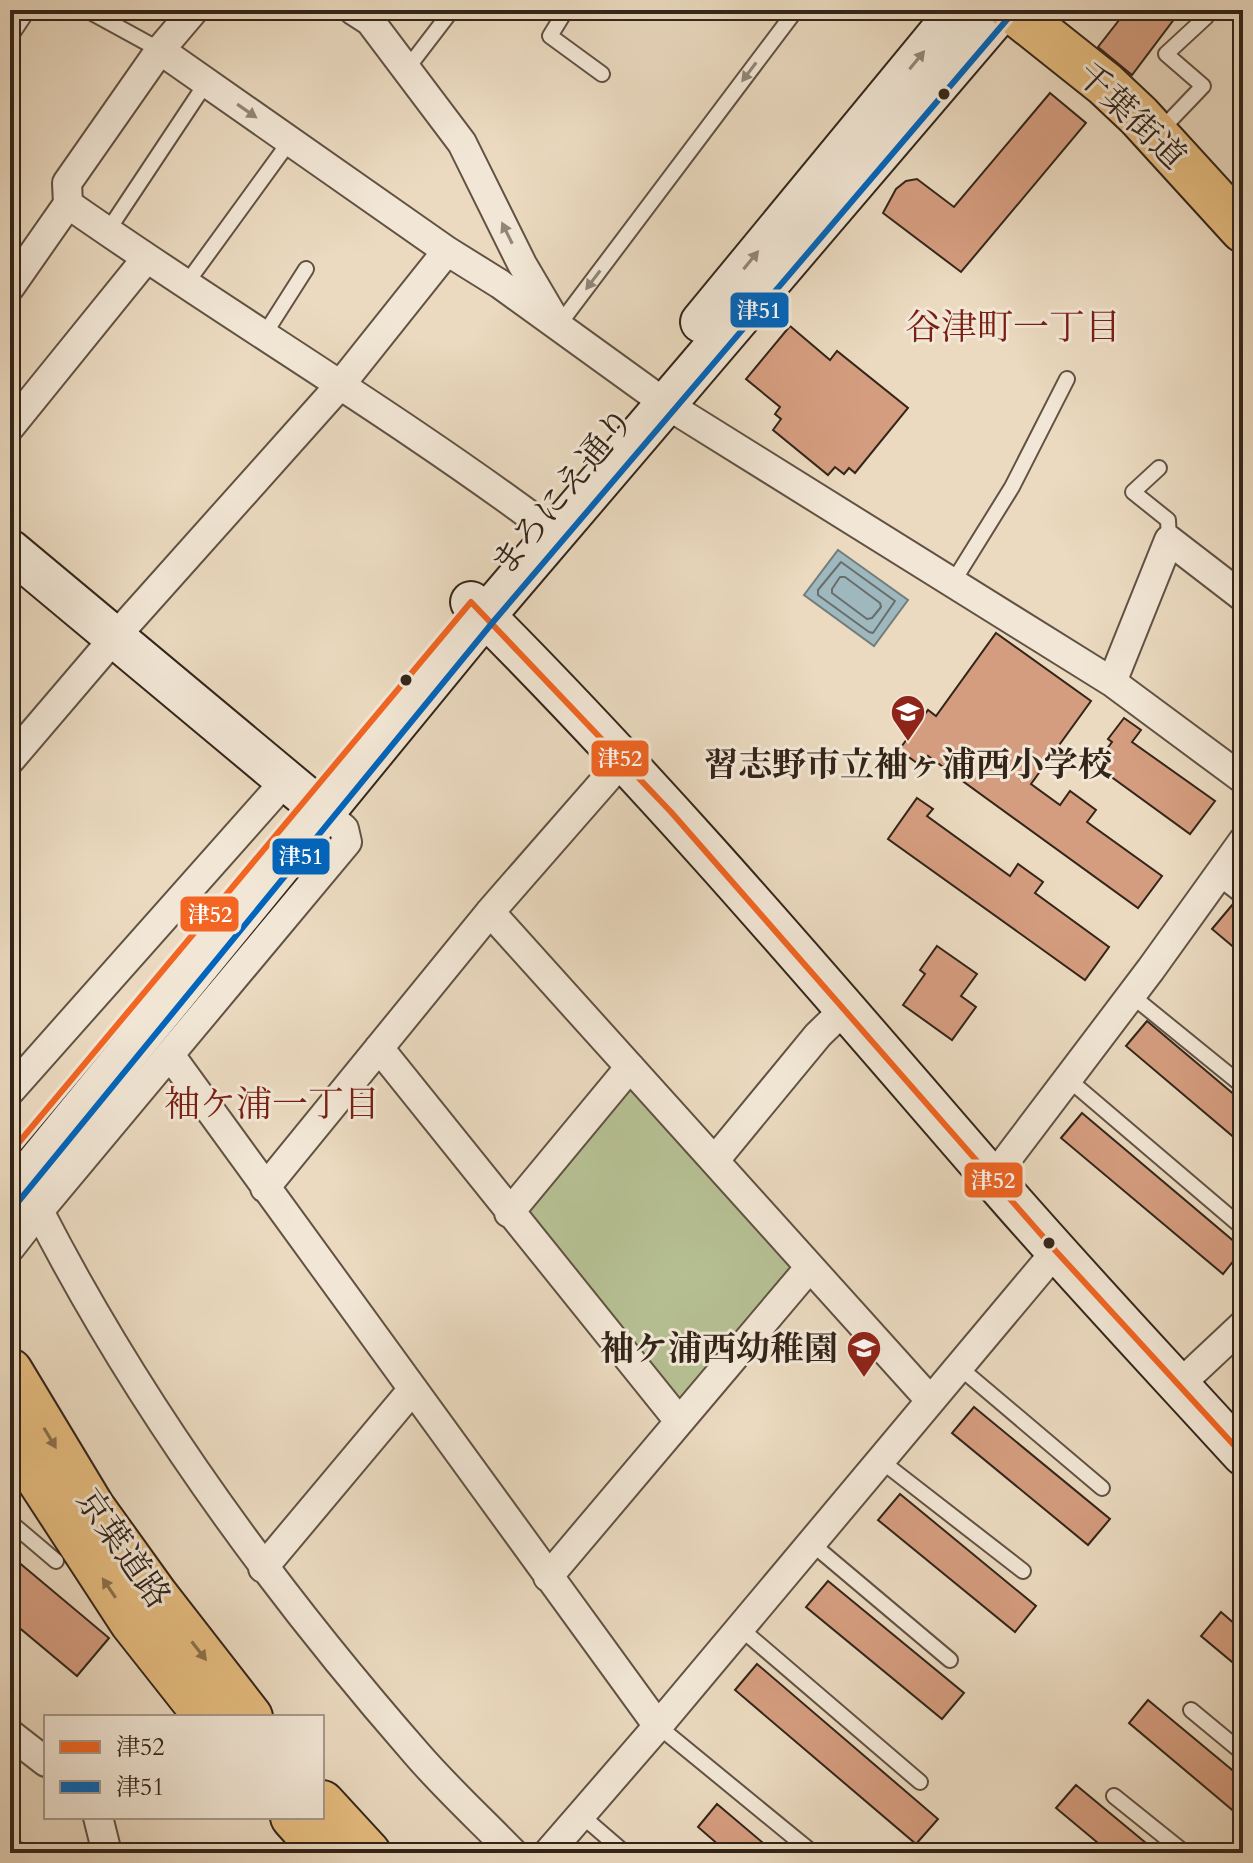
<svg xmlns="http://www.w3.org/2000/svg" width="1253" height="1863" font-family="Cardo,'Noto Serif JP',serif">
<style>
.green{fill:#b6c093;stroke:#747256;stroke-width:2}
.water{fill:#9eb8bd;stroke:#737d7c;stroke-width:2}
.lines{fill:none;stroke-linecap:round;stroke-linejoin:round}
.shore{stroke:#686e6c;stroke-width:2}
.building{fill:#d59d7f;stroke:#33251a;stroke-width:2}
.lane-casing{stroke:#615244;stroke-width:18}
.street-casing{stroke:#615244;stroke-width:32}
.secondary-casing{stroke:#33251a;stroke-width:44}
.highway-casing{stroke:#33251a;stroke-width:48}
.lane{stroke:#f2e7d6;stroke-width:14}
.street{stroke:#f2e7d6;stroke-width:28}
.secondary{stroke:#f2e7d6;stroke-width:40}
.highway{stroke:#e6bd80;stroke-width:44}
.bus-1-casing{stroke:#f2e7d6;stroke-width:12}
.bus-2-casing{stroke:#f2e7d6;stroke-width:12}
.bus-1{stroke:#f26522;stroke-width:6}
.bus-2{stroke:#0065bd;stroke-width:6}
.oneway{fill:#928678}
.oneway2{fill:#8c714d}
.bus-dot{fill:#33251a;stroke:#f2e7d6;stroke-width:3}
.labels{text-anchor:middle;stroke-width:6;stroke-linejoin:round;paint-order:stroke}
.street-label{font-size:34px;fill:#33251a;stroke:#f2e7d6}
.poi-label{font-size:34px;font-weight:bold;fill:#33251a;stroke:#f2e7d6}
.neighbourhood-label{font-size:36px;fill:#7a1f14;stroke:#f2e7d6}
.line-badge{stroke:#f2e7d6;stroke-width:3}
.badge-label{font-size:22px;text-anchor:middle;font-weight:bold;fill:#fff}
</style>
<rect width="100%" height="100%" fill="#ebdac0"/>
<filter id="stains"><feTurbulence type="fractalNoise" baseFrequency=".0025" numOctaves="4"/><feColorMatrix values="0 0 0 0 .2 0 0 0 0 .09 0 0 0 0 .02 0 0 0 .5 -.17"/></filter>
<radialGradient id="worn" r=".72"><stop offset=".6" stop-color="#630" stop-opacity="0"/><stop offset="1" stop-color="#630" stop-opacity=".3"/></radialGradient>
<path class="green" d="M630,1081L796,1264L676,1407L519,1211Z"/>
<path class="water" d="M838,550L908,600L874,646L804,595Z"/>
<g class="lines">
<path class="shore" d="M841,562L895,601L873,633L869,632L818,595V590Z
M840,577H845L880,603L881,607L872,618L867,619L832,593V589Z"/>
</g>
<path class="building" d="M1127,10H1181L1132,75L1098,47Z
M1050,93L1086,123L961,272L883,213L896,189L906,181L917,179L954,207Z
M790,326L830,360L837,351L908,408L855,473L849,468L844,474L835,467L828,475L773,430L781,419L775,414L780,407L746,379Z
M996,633L1091,701L1031,784L1060,805L1070,791L1096,810L1087,822L1162,876L1138,908L928,756L921,766L899,750L928,710L936,716Z
M1124,718L1141,730L1132,742L1215,801L1190,834L1095,765L1112,742L1108,739Z
M917,798L933,809L927,816L1010,876L1018,864L1043,882L1035,893L1109,947L1085,980L888,839Z
M1233,904L1243,913V955L1212,929Z
M937,946L977,974L961,996L976,1007L952,1040L903,1005L925,974L920,970Z
M1147,1021L1243,1102V1145L1126,1046Z
M1082,1113L1243,1249L1223,1274L1061,1138Z
M974,1407L1110,1519L1088,1545L952,1433Z
M900,1494L1036,1606L1015,1632L878,1520Z
M10,1555L109,1638L77,1676L10,1620Z
M828,1581L964,1693L942,1719L806,1607Z
M1221,1612L1243,1631V1671L1201,1636Z
M757,1664L938,1819L916,1844L735,1690Z
M1148,1700L1243,1779V1819L1129,1723Z
M1076,1785L1158,1853H1110L1056,1808Z
M717,1804L775,1853H728L698,1827Z"/>
<g class="lines">
<g class="lane-casing">
<path id="lane" d="M87,10L160,50
M566,10L550,36L602,74
M10,37L28,10
M406,70L452,10
M1159,132L1203,86L1166,54L1206,17
M107,232L206,83
M186,284L290,141
M558,326L796,10
M264,335L306,269
M1159,468L1133,492L1168,520L1169,540
M953,582L1012,487L1067,379
M1217,877L1243,897
M1131,995L1243,1086
M1068,1079L1243,1228
M959,1367L1102,1488
M880,1460L1023,1571
M10,1522L56,1561
M811,1543L950,1660
M740,1628L920,1782
M1191,1710L1243,1753
M658,1726L813,1853
M1114,1796L1185,1853
M581,1815L625,1853
M10,1846L25,1853"/>
</g>
<g class="street-casing">
<path id="street" d="M353,10L370,21L462,143L522,264L552,315
M160,50L447,251L500,284L666,404L1112,682L1243,779
M68,204C229,317 398,416 555,534
M10,287L68,204L67,183L160,50L194,10
M10,427L146,259
M1112,682L1169,540L1243,597
M10,760L115,637L341,384L447,251
M324,812L344,829L347,842L39,1211C140,1408 271,1587 416,1753C446,1788 481,1820 513,1853
M490,912L930,1400
M379,1048L679,1421
M170,1055L658,1726
M10,1091L286,780
M715,1160L818,1035L847,1007
M992,1179L1151,969L1243,841
M265,1188L490,912L622,761
M509,1213L630,1067
M10,1248L39,1211
M1179,1385L1243,1325
M263,1568L413,1389
M548,1577L810,1267
M10,1734L46,1762
M98,1817L107,1853
M548,1853L658,1726L1057,1250"/>
</g>
<g class="secondary-casing">
<path id="secondary" d="M701,322L958,10
M10,550L324,812
M471,602C654,784 822,982 991,1177C1073,1272 1159,1363 1243,1455
M10,1196L485,616L1002,10"/>
</g>
<g class="highway-casing">
<path id="highway" d="M1012,10L1105,84L1139,116L1243,230
M10,1371L92,1507L156,1596L250,1717
M10,1435L132,1622L207,1717
M322,1803L368,1853
M293,1817L325,1853"/>
</g>
<use href="#lane" class="lane"/>
<use href="#street" class="street"/>
<use href="#secondary" class="secondary"/>
<use href="#highway" class="highway"/>
<g class="bus-1-casing">
<path id="bus-1" d="M10,1153L471,602L671,812L1053,1248L1243,1455"/>
</g>
<g class="bus-2-casing">
<path id="bus-2" d="M18,1202L493,622L1010,16"/>
</g>
<use href="#bus-1" class="bus-1"/>
<use href="#bus-2" class="bus-2"/>
</g>
<defs><path id="oneway-solid" d="M-6-.8H1V-3.2L6.5 0L1 3.2V.8H-6Z" transform="scale(2)"/></defs>
<g class="oneway">
<use href="#oneway-solid" transform="translate(917 60) rotate(-51)"/>
<use href="#oneway-solid" transform="translate(749 72) rotate(127)"/>
<use href="#oneway-solid" transform="translate(247 111) rotate(35)"/>
<use href="#oneway-solid" transform="translate(507 233) rotate(-116)"/>
<use href="#oneway-solid" transform="translate(751 260) rotate(-51)"/>
<use href="#oneway-solid" transform="translate(593 280) rotate(127)"/>
</g>
<g class="oneway2">
<use href="#oneway-solid" transform="translate(50 1438) rotate(59)"/>
<use href="#oneway-solid" transform="translate(109 1588) rotate(-124)"/>
<use href="#oneway-solid" transform="translate(199 1651) rotate(52)"/>
</g>
<defs>
<g id="school-pin" transform="scale(1.8)"><path d="M0 17L-7.5 6A9.5 9.5 0 1 1 7.5 6Z" fill="#8f2418" stroke="#f2e7d6"/><path d="M0-5L7-2L0 1L-7-2ZM-4 1L0 2.5L4 1V4Q0 6-4 4Z" fill="#fff"/></g>
</defs>
<g fill-rule="evenodd">
<use href="#school-pin" x="908" y="712"/>
<use href="#school-pin" x="864" y="1348"/>
</g>
<g class="bus-dot">
<circle cx="944" cy="94" r="7"/>
<circle cx="406" cy="680" r="7"/>
<circle cx="1049" cy="1243" r="7"/>
</g>
<g class="labels">
<g class="street-label">
<text transform="translate(1132 115) rotate(44)" y="12">千葉街道</text>
<text transform="translate(562 491) rotate(-51)" y="12">まろにえ通り</text>
<text transform="translate(124 1548) rotate(55)" y="12">京葉道路</text>
</g>
<g class="poi-label">
<text x="908" y="776">習志野市立袖ヶ浦西小学校</text>
<text x="838" y="1360" text-anchor="end">袖ケ浦西幼稚園</text>
</g>
<g class="neighbourhood-label">
<text x="1013" y="339">谷津町一丁目</text>
<text x="272" y="1116">袖ケ浦一丁目</text>
</g>
</g>
<g class="line-badge">
<rect x="729" y="291" width="61" height="38" rx="8" fill="#0065bd"/>
<rect x="590" y="739" width="60" height="39" rx="8" fill="#f26522"/>
<rect x="271" y="837" width="60" height="39" rx="8" fill="#0065bd"/>
<rect x="179" y="895" width="61" height="38" rx="8" fill="#f26522"/>
<rect x="963" y="1161" width="61" height="38" rx="8" fill="#f26522"/>
</g>
<g class="badge-label">
<text x="759" y="318">津51</text>
<text x="620" y="766">津52</text>
<text x="301" y="864">津51</text>
<text x="210" y="922">津52</text>
<text x="993" y="1188">津52</text>
</g>
<rect width="1253" height="1863" fill="none" stroke="#ebdac0" stroke-width="40"/>
<rect x="12" y="12" width="1229" height="1839" fill="none" stroke="#33251a" stroke-width="4"/>
<rect x="20" y="20" width="1213" height="1823" fill="none" stroke="#33251a" stroke-width="2"/>
<rect x="44" y="1715" width="280" height="104" fill="#f2e7d6" stroke="#a6998b" stroke-width="2"/>
<rect x="60" y="1741" width="40" height="12" fill="#f26522" stroke="#a6998b" stroke-width="2"/>
<text x="116" y="1755" font-size="24" fill="#33251a">津52</text>
<rect x="60" y="1781" width="40" height="12" fill="#0065bd" stroke="#a6998b" stroke-width="2"/>
<text x="116" y="1795" font-size="24" fill="#33251a">津51</text>
<rect width="100%" height="100%" filter="url(#stains)"/>
<rect width="100%" height="100%" fill="url(#worn)"/>
</svg>
